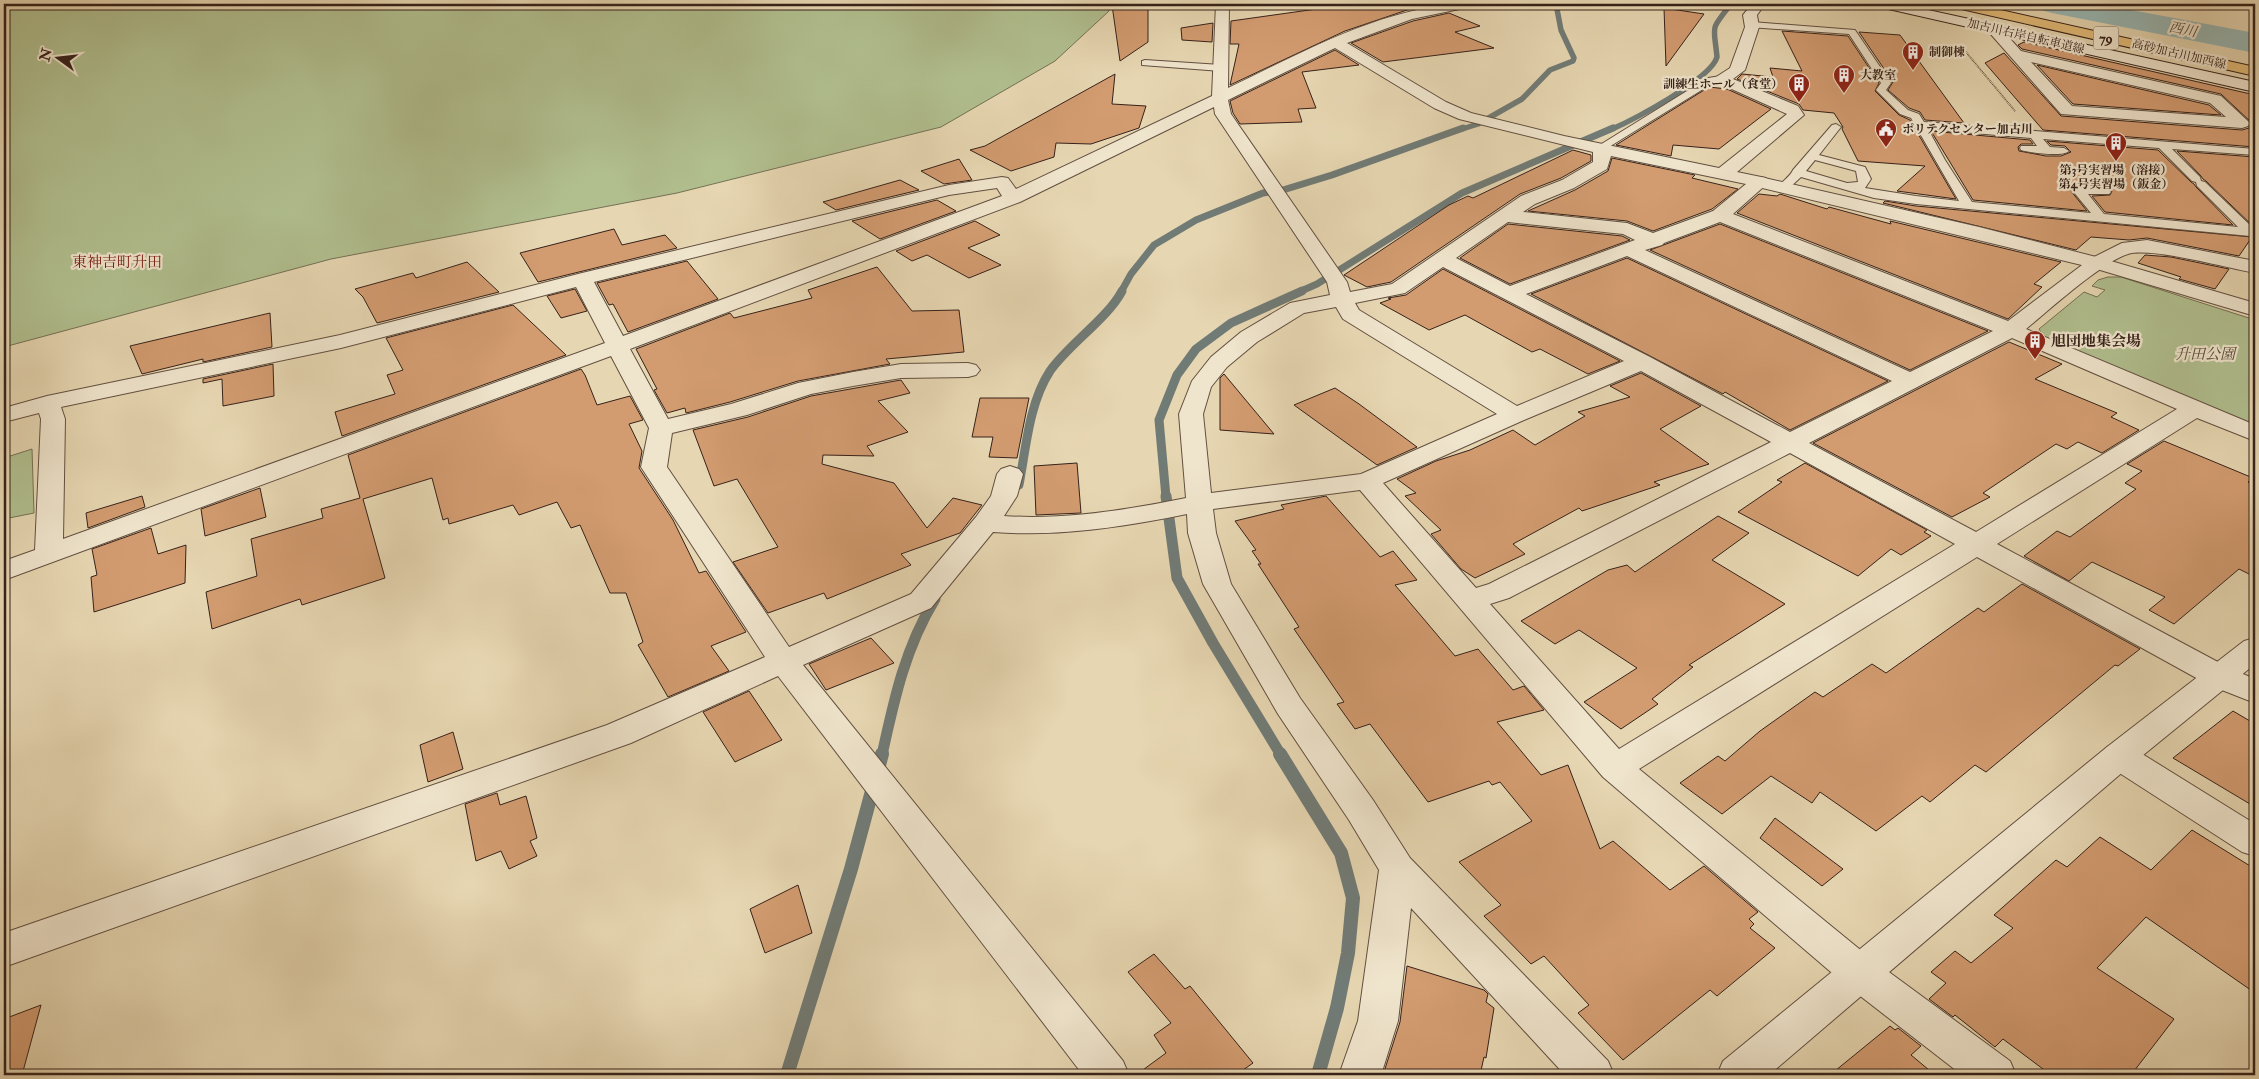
<svg xmlns="http://www.w3.org/2000/svg" width="2259" height="1079" font-family="'IM FELL Double Pica','Noto Serif JP',serif">
<style>
.green{fill:#b1bf8f;stroke:#747054}
.lines{fill:none;stroke-linecap:round;stroke-linejoin:round}
.stream-far4{stroke:#717b76;stroke-width:5.5}
.stream-far3{stroke:#717b76;stroke-width:7}
.stream-far2{stroke:#717b76;stroke-width:9}
.stream-far1{stroke:#717b76;stroke-width:11}
.stream{stroke:#717b76;stroke-width:14}
.river{fill:#98b7b3;fill-rule:evenodd}
.building{fill:#d29b70;stroke:#36221a}
.service-casing{stroke:#624f40;stroke-width:2}
.minor-casing{stroke:#624f40;stroke-width:2}
.tertiary-casing{stroke:#624f40;stroke-width:2}
.secondary-casing{stroke:#36221a;stroke-width:2}
.primary-casing{stroke:#36221a;stroke-width:2}
.path{stroke:#36221a;stroke-width:2;stroke-dasharray:0.5 1;stroke-linecap:butt}
.service{fill:#efe4cc;fill-rule:evenodd}
.minor{fill:#efe4cc;fill-rule:evenodd}
.tertiary{fill:#efe4cc;fill-rule:evenodd}
.secondary{fill:#efe4cc;fill-rule:evenodd}
.primary{fill:#e3bb78;fill-rule:evenodd}
.labels{text-anchor:middle;stroke-width:4.5;stroke-linejoin:round;paint-order:stroke}
.far-street-label{font-size:12px;fill:#36221a;stroke:#efe4cc}
.far-poi-label{font-size:12px;font-weight:bold;fill:#36221a;stroke:#efe4cc;text-anchor:start}
.far-water-label{font-size:14px;font-style:italic;fill:#4e4740;stroke:#efe4cc}
.shield{fill:#efe4cc;stroke:#6e5c4f;stroke-width:1}
.shield-label{font-size:14px;font-weight:bold;fill:#36221a}
.far-quarter-label{font-size:15px;fill:#7a1f14;stroke:#efe4cc}
.poi-label{font-size:15px;font-weight:bold;fill:#36221a;stroke:#efe4cc;text-anchor:start}
.park-label{font-size:15px;font-style:italic;fill:#554937;stroke:#efe4cc}
</style>
<rect width="100%" height="100%" fill="#e6d6b1"/>
<filter id="stains"><feTurbulence type="fractalNoise" baseFrequency=".004" numOctaves="4"/><feColorMatrix values="0 0 0 0 .2 0 0 0 0 .09 0 0 0 0 .02 0 0 0 .5 -.17"/></filter>
<radialGradient id="worn" r=".72"><stop offset=".6" stop-color="#630" stop-opacity="0"/><stop offset="1" stop-color="#630" stop-opacity=".3"/></radialGradient>
<path class="green" d="M4,4H1107L1109,11L1055,61L941,127L677,193L331,259L4,347Z
M2108,277H2121L2255,320V427L2044,338L2039,329L2084,292L2097,297L2105,290L2092,286L2098,280Z
M32,449L34,513L4,519V458Z"/>
<g class="lines">
<path class="stream-far4" d="M1459,130L1478,124L1522,99L1550,70L1573,61L1574,58L1561,30L1556,4
M1610,130C1633,120 1711,79 1717,57C1714,24 1709,32 1731,4"/>
<path class="stream-far3" d="M1121,292L1131,274L1154,245L1196,220L1263,193L1283,190L1332,175L1463,128
M1299,292L1317,284L1462,193L1613,128"/>
<path class="stream-far2" d="M1019,485C1026,448 1029,403 1050,371C1069,344 1107,319 1122,291
M1166,497L1159,420L1177,375L1196,349L1231,323L1302,291"/>
<path class="stream-far1" d="M1166,496L1177,578L1213,643L1281,755
M882,755C894,700 905,648 935,599"/>
<path class="stream" d="M1280,754L1341,853L1353,898L1348,953L1337,1008L1318,1075
M787,1075L851,869L882,754"/>
<path class="river" d="M2037,4H2099L2255,33V53L2052,13L2041,10Z"/>
</g>
<path class="building" d="M1352,4H1428L1432,6L1407,10L1345,31L1230,85L1239,44H1230L1231,21Z
M1112,5H1148V42L1120,61Z
M1664,8L1704,14L1666,66Z
M1449,13L1480,26L1455,32L1494,48L1383,62L1351,43L1413,21Z
M1213,23L1212,42L1182,40L1181,28Z
M1782,31L1848,36L1879,83L1875,91L1899,115L1910,120L1956,199L1897,191L1925,166L1858,161L1842,129L1843,127L1834,113L1803,110L1799,104L1737,79L1742,74L1773,77L1770,68L1802,71Z
M1859,32L1900,35L1964,123L1925,120L1920,112L1909,108L1888,90L1893,82Z
M2024,42L2255,95V147L2043,130L1985,63L2004,53L2061,116L2242,130L2249,128L2252,123L2221,94L2022,49L2018,45Z
M1335,50L1359,65L1302,72L1316,108L1298,109L1302,122L1240,124L1233,113L1230,101Z
M2037,65L2209,105L2221,115L2073,104Z
M1115,74L1112,104L1146,106L1139,128L1091,144L1056,143L1054,157L1011,171L970,150L985,146Z
M1709,87L1727,89L1771,109L1719,149L1673,145L1671,156L1616,145Z
M1931,131L2030,140L2033,144H2021L2018,147L2019,151L2046,156H2061L2071,152L2065,146L2051,145L2047,141L2158,150L2191,182L2194,184L2196,187L2233,225L2105,212L2092,196L2110,195L2112,191L2105,187L2078,185L2071,188V191L2087,211L1973,200Z
M1573,150L1591,155V161L1561,178L1520,194L1391,282L1367,287L1344,275L1449,205L1468,196L1473,198Z
M2177,151L2255,157V228L2206,181L2203,179L2201,176Z
M1612,158L1695,175L1692,178L1738,189L1712,209L1653,231L1627,221L1528,211L1575,190L1608,171Z
M959,159L972,180L944,184L921,171Z
M900,180L919,190L836,210L823,202Z
M1759,194L1777,196L1780,194L1827,209L1829,207L1891,224L1890,221L2061,262L2034,284L2042,287L2008,319L1737,213Z
M937,200L956,211L880,239L852,221Z
M1885,201L1916,206L2252,237L2239,256L2147,238L2129,240L2091,237L2076,250L1883,203Z
M975,221L1000,235L968,248L1001,265L969,278L927,255L912,261L896,251Z
M1508,224L1622,236L1630,240L1510,284L1460,258Z
M1720,224L1988,331L1910,370L1650,250Z
M614,229L622,245L665,235L677,248L538,282L520,253Z
M2145,255L2171,257L2229,269L2215,289L2179,279L2181,277L2138,263Z
M1627,258L1888,381L1790,430L1725,392L1723,394L1531,294Z
M687,261L718,299L628,332L613,304L609,305L597,283Z
M467,262L499,292L377,323L363,297L355,289L413,273L416,278Z
M877,267L912,311L959,310L964,352L886,359L890,364L798,381L730,402L686,413L685,408L667,413L654,390L657,389L636,349L730,313L734,318L812,298L808,290Z
M1443,269L1620,361L1588,374L1540,349L1532,352L1465,315L1429,330L1380,303L1391,299L1388,298L1406,295Z
M575,289L587,311L561,318L547,296Z
M513,305L566,355L342,436L335,412L395,394L387,375L403,370L386,338Z
M270,313L272,347L203,362V359L142,374L130,346Z
M2009,342L2062,364L2035,379L2117,413L2111,417L2139,430L2102,453L2078,442L2067,449L2056,444L1983,493L1990,497L1952,517L1813,443Z
M273,364L274,396L223,406L222,379L203,383V379Z
M581,369L585,375L597,405L630,396L643,420L629,424L642,451L639,468L673,520L699,573L706,571L746,632L711,646L729,671L668,697L638,645L643,642L626,593H610L580,525L571,528L557,502L519,515L513,505L449,524L448,518L443,520L432,478L363,499L385,578L302,605L300,599L212,629L206,592L257,576L251,539L323,518L321,509L360,498L348,455Z
M1641,373L1701,406L1660,429L1709,464L1654,482L1660,485L1582,511L1579,508L1513,544L1525,554L1475,578L1461,569L1431,534L1441,530L1405,496L1416,493L1397,479L1436,461L1470,450L1513,430L1535,445L1585,416L1578,412L1630,397L1610,386Z
M1224,374L1274,434L1220,430V378Z
M901,380L910,393L878,401L908,432L867,446L874,456L823,455L822,464L894,483L927,528L953,498L982,505L960,533L901,554L911,565L827,599L824,593L768,613L733,562L778,547L737,479L714,486L693,430L748,417L811,396Z
M1335,388L1359,404L1417,447L1377,465L1294,405Z
M980,398H1029L1017,458L989,457L993,437H972Z
M2164,441L2253,478L2248,482L2255,486V577L2239,569L2174,624L2149,610L2165,597L2092,562L2069,581L2024,556L2057,531L2070,537L2136,489L2125,483L2142,471L2127,464Z
M1077,463L1081,513L1036,515L1034,466Z
M1805,463L1927,530L1924,532L1931,536L1901,555L1891,549L1858,576L1738,512L1782,482L1777,480Z
M260,488L266,517L205,536L201,509Z
M142,496L145,507L88,528L86,513Z
M1326,496L1380,557L1393,551L1417,580L1395,585L1455,656L1478,649L1513,690L1524,686L1544,710L1497,722L1541,775L1568,765L1600,849L1613,841L1670,890L1704,866L1758,912L1749,919L1754,924L1750,928L1775,948L1717,996L1710,990L1623,1060L1578,1013L1589,1005L1544,956L1531,964L1484,916L1501,905L1459,862L1532,821L1500,782L1492,785L1489,781L1428,802L1370,724L1355,729L1337,704L1344,702L1294,629L1299,627L1258,564H1261L1252,551L1256,550L1235,521L1284,509L1281,505Z
M1718,516L1749,533L1712,560L1785,604L1689,665L1693,667L1652,699L1658,704L1621,729L1584,702L1637,668L1579,630L1555,644L1521,621L1608,570L1627,565L1635,572Z
M151,528L158,554L186,545L185,583L94,612L91,577L97,575L92,549Z
M2022,584L2140,649L2118,666L2115,665L1986,772L1975,765L1930,802L1922,796L1876,831L1820,792L1812,803L1771,776L1722,814L1680,783L1718,756L1725,761L1760,731L1815,692L1823,697L1872,664L1886,673L1978,608L1984,612Z
M871,638L894,663L826,690L809,664Z
M749,691L782,740L735,762L703,712Z
M2233,711L2255,724V807L2173,758Z
M453,732L463,769L428,782L420,745Z
M497,793L500,805L526,796L537,838L530,841L537,856L509,869L501,851L476,861L465,804Z
M1775,818L1843,869L1822,886L1760,838Z
M2192,830L2255,869V993L2146,917L2097,968L2174,1019L2131,1075H2051L2003,1039L1995,1047L1955,1015L1953,1017L1929,999L1946,983L1931,972L1955,951L1971,963L2013,928L1994,915L2056,860L2067,867L2100,837L2151,870Z
M798,885L812,933L765,953L750,909Z
M1154,954L1185,989L1190,986L1253,1063L1236,1075H1136L1166,1053L1154,1035L1171,1023L1128,972Z
M1407,966L1484,990L1488,994L1486,1002L1494,1008L1486,1058L1484,1057L1480,1075H1383L1400,1022Z
M41,1005L22,1075H4V1019Z
M1890,1026L1895,1030L1898,1028L1921,1046L1911,1055L1935,1075H1830Z"/>
<g class="lines">
<g class="service-casing">
<path id="service" d="M1752,22L1855,30L1891,83L1886,90L1908,110L1919,114L1924,122L2255,149V155L2172,149L2200,177L2201,181L2205,182L2254,229L2255,233L2250,236L1916,204L1874,198L1801,177L1787,190H1779L1777,188C1782,181 1790,177 1793,170L1832,125L1836,124L1841,127L1819,155L1865,167L1871,179L1865,188L1916,196L1959,201L1911,118L1900,114L1876,90L1881,83L1849,34L1749,27L1748,25ZM1928,129L2031,138L2037,146H2021L2020,148L2021,150C2031,153 2063,157 2069,151L2064,148L2050,147L2043,139L2159,148L2192,181L2196,182L2197,186L2238,227L2104,214L2088,194H2109L2111,192L2109,190L2105,189L2078,187L2072,190L2091,213L1972,202L1945,160ZM1815,160L1856,171L1858,182L1847,183L1806,171Z
M1145,60L1221,65L1226,68L1221,71L1142,65V61Z
M1721,76L1726,79L1724,81L1713,83L1604,150L1600,151L1595,148L1708,78Z"/>
</g>
<g class="minor-casing">
<path id="minor" d="M1216,4H1229L1228,88C1302,53 1387,4 1470,4L1469,7L1412,19L1347,43L1446,102L1471,113L1564,136L1719,168L1787,114L1716,82L1713,79L1730,68L1745,27L1743,15L1752,4H1765L1757,15L1759,27L1745,70L1733,79L1798,106L1804,115L1737,172L1766,178L1769,182L1733,214L2008,321L2090,259L2122,243L2147,240L2255,261V273C2227,268 2152,247 2128,254C2102,262 2049,310 2026,329L2255,425V441L2197,418L1997,544L2231,669L2255,679V703L2209,685L1977,557L1639,769L1874,961L2010,1061L2016,1075H1962L1846,985L1603,777L1360,490L1213,509L1216,533L1231,584L1300,698L1373,800L1410,858L1608,1061L1614,1075H1565L1411,908L1398,1021L1381,1075H1339L1358,1021L1379,870L1349,820L1278,714L1203,584L1188,533L1187,514C1123,527 1058,537 993,532L931,608L803,665L1123,1061L1129,1075H1083L778,676L631,743L4,967V933L607,725L765,657L641,467L649,428L611,356L4,580V561L35,550L41,419L39,413L4,422V408L47,396L340,335L582,273L949,185L1002,177L1008,178L1016,189L1212,96ZM1335,48L1434,108L1459,119L1593,152V162L1562,180L1521,196L1392,284L1350,292L1347,282L1231,114L1228,100ZM1214,107L1215,114L1327,282L1330,295L1290,303L1241,332L1211,357L1192,381L1179,414L1186,498C1127,510 1064,520 1004,516L1017,496L1023,474L1019,469L1010,466L1001,469L997,474L991,496L976,517L911,594L789,647L667,467L672,433L747,415L811,394L853,386L901,378L968,377L976,375L980,370L976,365L968,363L901,364L853,372L798,383L731,404L668,419L630,349L1020,202ZM1611,156L1746,184L1713,211L1653,233L1627,223L1523,212L1535,204L1574,188L1607,169ZM997,188L1002,196L623,336L594,282L949,195ZM1508,222L1623,234L1635,240L1510,286L1456,258ZM1720,222L1993,331L1910,372L1645,250L1662,245L1664,243ZM1627,256L1892,381L1790,432L1650,357L1526,294ZM1443,267L1624,361L1517,406L1359,310L1355,303L1405,293ZM576,287L605,343L63,539L65,419L61,407L341,348ZM1336,307L1343,319L1497,414L1361,474L1211,493L1203,414L1211,387L1227,367L1257,342L1304,313ZM2012,338L2177,409L1976,532L1809,443ZM1641,371L1771,442L1489,584L1476,588L1383,483L1524,420ZM1790,453L1955,544L1619,749L1490,604L1509,598Z
M1993,24L1998,25L2021,51L2221,96L2250,123L2248,126L2242,128L2061,114L1988,31L1986,28ZM2031,62L2210,103L2226,117L2072,106Z
M2119,743L2131,747L2255,824V856L2242,852L2107,765L2102,756L2107,747Z"/>
</g>
<g class="tertiary-casing">
<path id="tertiary" d="M1760,177L1979,227L2104,259L2255,303V316L2090,267L1754,186L1751,182L1754,178Z
M2255,638V664L2131,765L1769,1075H1717L1723,1061L2107,747L2244,641Z"/>
</g>
<g class="secondary-casing">
<path id="secondary" d="M1877,4H1901L2255,82V92L1884,8Z"/>
</g>
<g class="primary-casing">
<path id="primary" d="M1950,4H1974L2255,67V76L1957,8Z"/>
</g>
<path class="path" d="M1960,45L2015,111"/>
<use href="#service" class="service"/>
<use href="#minor" class="minor"/>
<use href="#tertiary" class="tertiary"/>
<use href="#secondary" class="secondary"/>
<use href="#primary" class="primary"/>
</g>
<defs>
<g id="building-pin" transform="scale(1.125)"><path d="M0 17L-7.5 6A9.5 9.5 0 1 1 7.5 6Z" fill="#8f2418" stroke="#efe4cc"/><path d="M-4-6H4V6H1V3H-1V6H-4ZM-2.5-4.3h1.7v1.8h-1.7ZM.8-4.3h1.7v1.8H.8ZM-2.5-1h1.7V.8h-1.7ZM.8-1h1.7V.8H.8Z" fill="#fff"/></g>
<g id="civic-pin" transform="scale(1.125)"><path d="M0 17L-7.5 6A9.5 9.5 0 1 1 7.5 6Z" fill="#8f2418" stroke="#efe4cc"/><path d="M-.6-6.5H3V-4.5H.6V-3L4-1V1h2V6H-6V1h2V-1L-.6-3ZM-1.2 2.5V6h2.4V2.5Z" fill="#fff"/></g>
</defs>
<g fill-rule="evenodd">
<use href="#building-pin" x="1913" y="52"/>
<use href="#building-pin" x="1844" y="75"/>
<use href="#building-pin" x="1799" y="84"/>
<use href="#civic-pin" x="1886" y="129"/>
<use href="#building-pin" x="2116" y="143"/>
<use href="#building-pin" x="2035" y="341"/>
</g>
<g class="labels">
<g class="far-street-label">
<text transform="translate(2026 36) rotate(13)" y="4">加古川右岸自転車道線</text>
<text transform="translate(2179 54) rotate(13)" y="4">高砂加古川加西線</text>
</g>
<g class="far-poi-label">
<text x="1929" y="56">制御棟</text>
<text x="1860" y="79">大教室</text>
<text x="1783" y="88" text-anchor="end">訓練生ホール（食堂）</text>
<text x="1902" y="133">ポリテクセンター加古川</text>
<text x="2116" y="174" text-anchor="middle">第3号実習場（溶接）<tspan x="2116" dy="14">第4号実習場（鈑金）</tspan></text>
</g>
<g class="far-water-label">
<text transform="translate(2183 29) rotate(11)" y="5">西川</text>
</g>
<rect class="shield" x="2093.5" y="26.5" width="25" height="23" rx="4"/>
<g class="shield-label">
<text x="2106" y="43">79</text>
</g>
<g class="far-quarter-label">
<text x="117" y="267">東神吉町升田</text>
</g>
<g class="poi-label">
<text x="2051" y="346">旭団地集会場</text>
</g>
<g class="park-label">
<text x="2205" y="359">升田公園</text>
</g>
</g>
<rect width="2259" height="1079" fill="none" stroke="#e6d6b1" stroke-width="20"/>
<rect x="5" y="5" width="2249" height="1069" fill="none" stroke="#36221a" stroke-width="2.5"/>
<rect x="10" y="10" width="2239" height="1059" fill="none" stroke="#36221a"/>
<g transform="translate(58 58) rotate(285)" stroke="#efe4cc" stroke-width="4" paint-order="stroke">
<path d="M0-4L9 19L0 12L-9 19Z" fill="#36221a"/>
<text y="-8" font-size="14" font-weight="bold" text-anchor="middle" fill="#36221a">N</text>
</g>
<rect width="100%" height="100%" filter="url(#stains)"/>
<rect width="100%" height="100%" fill="url(#worn)"/>
</svg>
